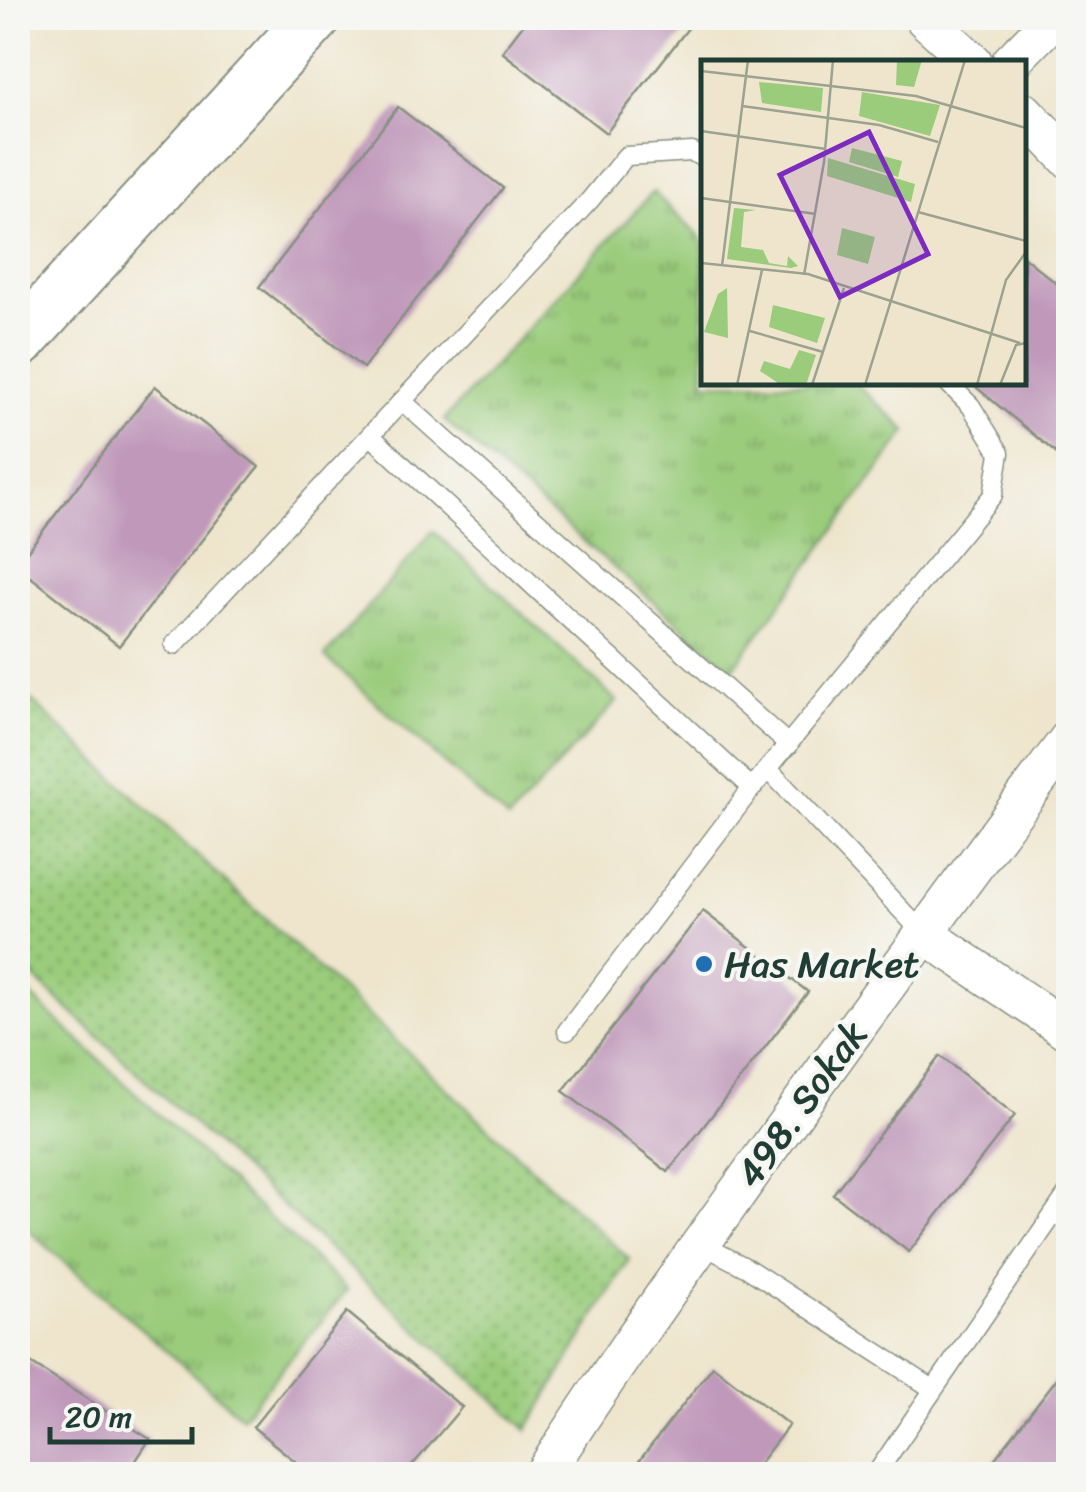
<svg xmlns="http://www.w3.org/2000/svg" width="1086" height="1492" font-family="Sriracha,sans-serif">
<style>
.grass{fill:url(#grass-tufts);stroke:#5c8458;stroke-width:2.5}
.park{fill:url(#park-dots);stroke:#5c8458;stroke-width:2.5}
.building{fill:#bf98ba}
.lines{fill:none;stroke-linecap:round;stroke-linejoin:round}
.lane-casing{stroke:#869180;stroke-width:21}
.street-casing{stroke:#869180;stroke-width:41}
.secondary-casing{stroke:#869180;stroke-width:56}
.lane{stroke:#fff;stroke-width:18}
.street{stroke:#fff;stroke-width:38}
.secondary{stroke:#fff;stroke-width:52}
.poi-dot{fill:#1f6fb2;stroke:#f6f6f2;stroke-width:4}
.labels{text-anchor:middle;stroke-width:8;stroke-linejoin:round;paint-order:stroke}
.poi-label{font-size:38px;fill:#1f3d34;stroke:#f6f6f2;text-anchor:start}
.street-label{font-size:38px;fill:#1f3d34;stroke:#f6f6f2}
.inset-road{fill:none;stroke:#9ba28f;stroke-width:2.5}
.view{fill:#7b2cbf;fill-opacity:0.15;stroke:#7b2cbf;stroke-width:5}
.inset-edge{fill:none;stroke:#1f3d34;stroke-width:5}
</style>
<defs>
<pattern id="grass-tufts" width="24" height="20" patternUnits="userSpaceOnUse" patternTransform="scale(2.5)"><rect width="24" height="20" fill="#9acc7c"/><path d="M3 7l-1-3M5 7V3M7 7l1-3M15 17l-1-3M17 17v-4M19 17l1-3" fill="none" stroke="#7da766"/></pattern>
<pattern id="park-dots" width="8" height="8" patternUnits="userSpaceOnUse" patternTransform="scale(2.5)"><rect width="8" height="8" fill="#9acc7c"/><path d="M2 2h.1M6 6h.1" fill="none" stroke="#7da766" stroke-width="1.8" stroke-linecap="round"/></pattern>
</defs>
<rect width="100%" height="100%" fill="#f6f6f2"/>
<filter id="ink" filterUnits="userSpaceOnUse"><feTurbulence type="fractalNoise" baseFrequency=".01" numOctaves="2"/><feDisplacementMap in="SourceGraphic" scale="20" xChannelSelector="R" yChannelSelector="G"/><feConvolveMatrix kernelMatrix="1 2 1 2 8 2 1 2 1" color-interpolation-filters="sRGB"/></filter>
<filter id="wash" filterUnits="userSpaceOnUse"><feTurbulence type="fractalNoise" baseFrequency=".0048" numOctaves="4" result="noise"/><feDisplacementMap in="SourceGraphic" scale="40" xChannelSelector="R" yChannelSelector="G"/><feGaussianBlur stdDeviation="2.25" result="paint"/><feColorMatrix in="noise" values="0 0 0 0 0 0 0 0 0 0 0 0 0 0 0 0 0 1.4 0 .05"/><feComposite in="paint" operator="in"/></filter>
<g filter="url(#wash)">
<rect width="100%" height="100%" fill="#eee5cc"/>
<path class="grass" d="M653,192L703,240L704,382L855,383L907,431L732,670L444,420Z
M433,531L617,701L508,820L325,657Z
M18,984L347,1290L242,1417L18,1221Z"/>
<path class="park" d="M18,688L629,1259L527,1430L18,963Z"/>
<g id="blocks">
<path class="building" d="M528,18H696L606,133L502,52Z
M398,107L503,188L363,368L259,287Z
M1024,257L1068,293V463L970,382H1024Z
M155,386L259,467L119,646L18,567V563Z
M703,911L808,992L668,1172L563,1091Z
M940,1056L1015,1115L909,1252L833,1194Z
M347,1312L462,1407L405,1474H311L253,1427Z
M18,1355L150,1439L127,1474H18Z
M1068,1364V1474H983Z
M713,1366L789,1425L751,1474H629Z"/>
</g>
</g>
<g filter="url(#ink)">
<use href="#blocks" fill-opacity="0" stroke="#869180" stroke-width="2.5"/>
<g class="lines">
<g class="lane-casing">
<path id="lane" d="M402,401L789,745
M370,435L752,788
M174,645L590,200L626,156L692,152L704,158
M768,769L923,933
M567,1031L752,788L993,495L1000,453L971,406L947,382
M701,1244L747,1268L933,1389
M876,1474L1068,1193"/>
</g>
<g class="street-casing">
<path id="street" d="M924,18L973,62
M1011,62L1054,18
M1024,112L1068,158
M923,933L1068,1031
M544,1474C612,1367 686,1265 759,1162C861,1020 963,879 1068,740"/>
</g>
<g class="secondary-casing">
<path id="secondary" d="M18,342L314,18"/>
</g>
<use href="#lane" class="lane"/>
<use href="#street" class="street"/>
<use href="#secondary" class="secondary"/>
</g>
</g>
<circle class="poi-dot" cx="704" cy="964" r="10"/>
<g class="labels">
<g class="poi-label">
<text x="724" y="977">Has Market</text>
</g>
<g class="street-label">
<text transform="translate(801 1104) rotate(-54)" y="13">498. Sokak</text>
</g>
</g>
<g transform="translate(701 60)">
<rect width="325" height="325" fill="#eee5cc"/>
<path d="M196,0H221L213,27L195,25ZM58,22L122,28L120,52L61,43ZM151,88L201,101L197,117L148,102ZM33,148L55,150L43,152L40,187L62,190L68,203L86,206L87,196L97,206L90,208L26,199ZM141,168L174,177L167,204L136,195ZM26,228L27,278L3,272L17,234ZM72,245L124,258L116,283L68,267ZM98,290L115,295L105,325H80L59,311L63,301L89,309Z" fill="#9acc7c"/>
<path d="M161,32L239,45L229,76L158,56ZM127,98L214,124L210,142L126,116Z" fill="#9acc7c"/>
<path class="inset-road" d="M0,11L215,36L325,68M41,46L178,65L237,82M0,71L125,89M0,138L115,154M217,152L325,181M0,203L107,214L319,283M21,206L47,0M103,215L123,102L132,0M49,271L122,292M36,325L61,210M111,325L143,228M164,325L264,0M276,325L305,220L325,192M299,325L315,285L325,283"/>
<path class="view" d="M168,72L227,194L139,237L79,115Z"/>
<rect width="325" height="325" class="inset-edge"/>
</g>
<rect width="1086" height="1492" fill="none" stroke="#f6f6f2" stroke-width="60"/>
<path d="M50 1427v15h142v-15" fill="none" stroke="#1f3d34" stroke-width="5"/>
<text x="65" y="1427" font-size="30" fill="#1f3d34" stroke="#f6f6f2" stroke-width="8" paint-order="stroke">20 m</text>
</svg>
